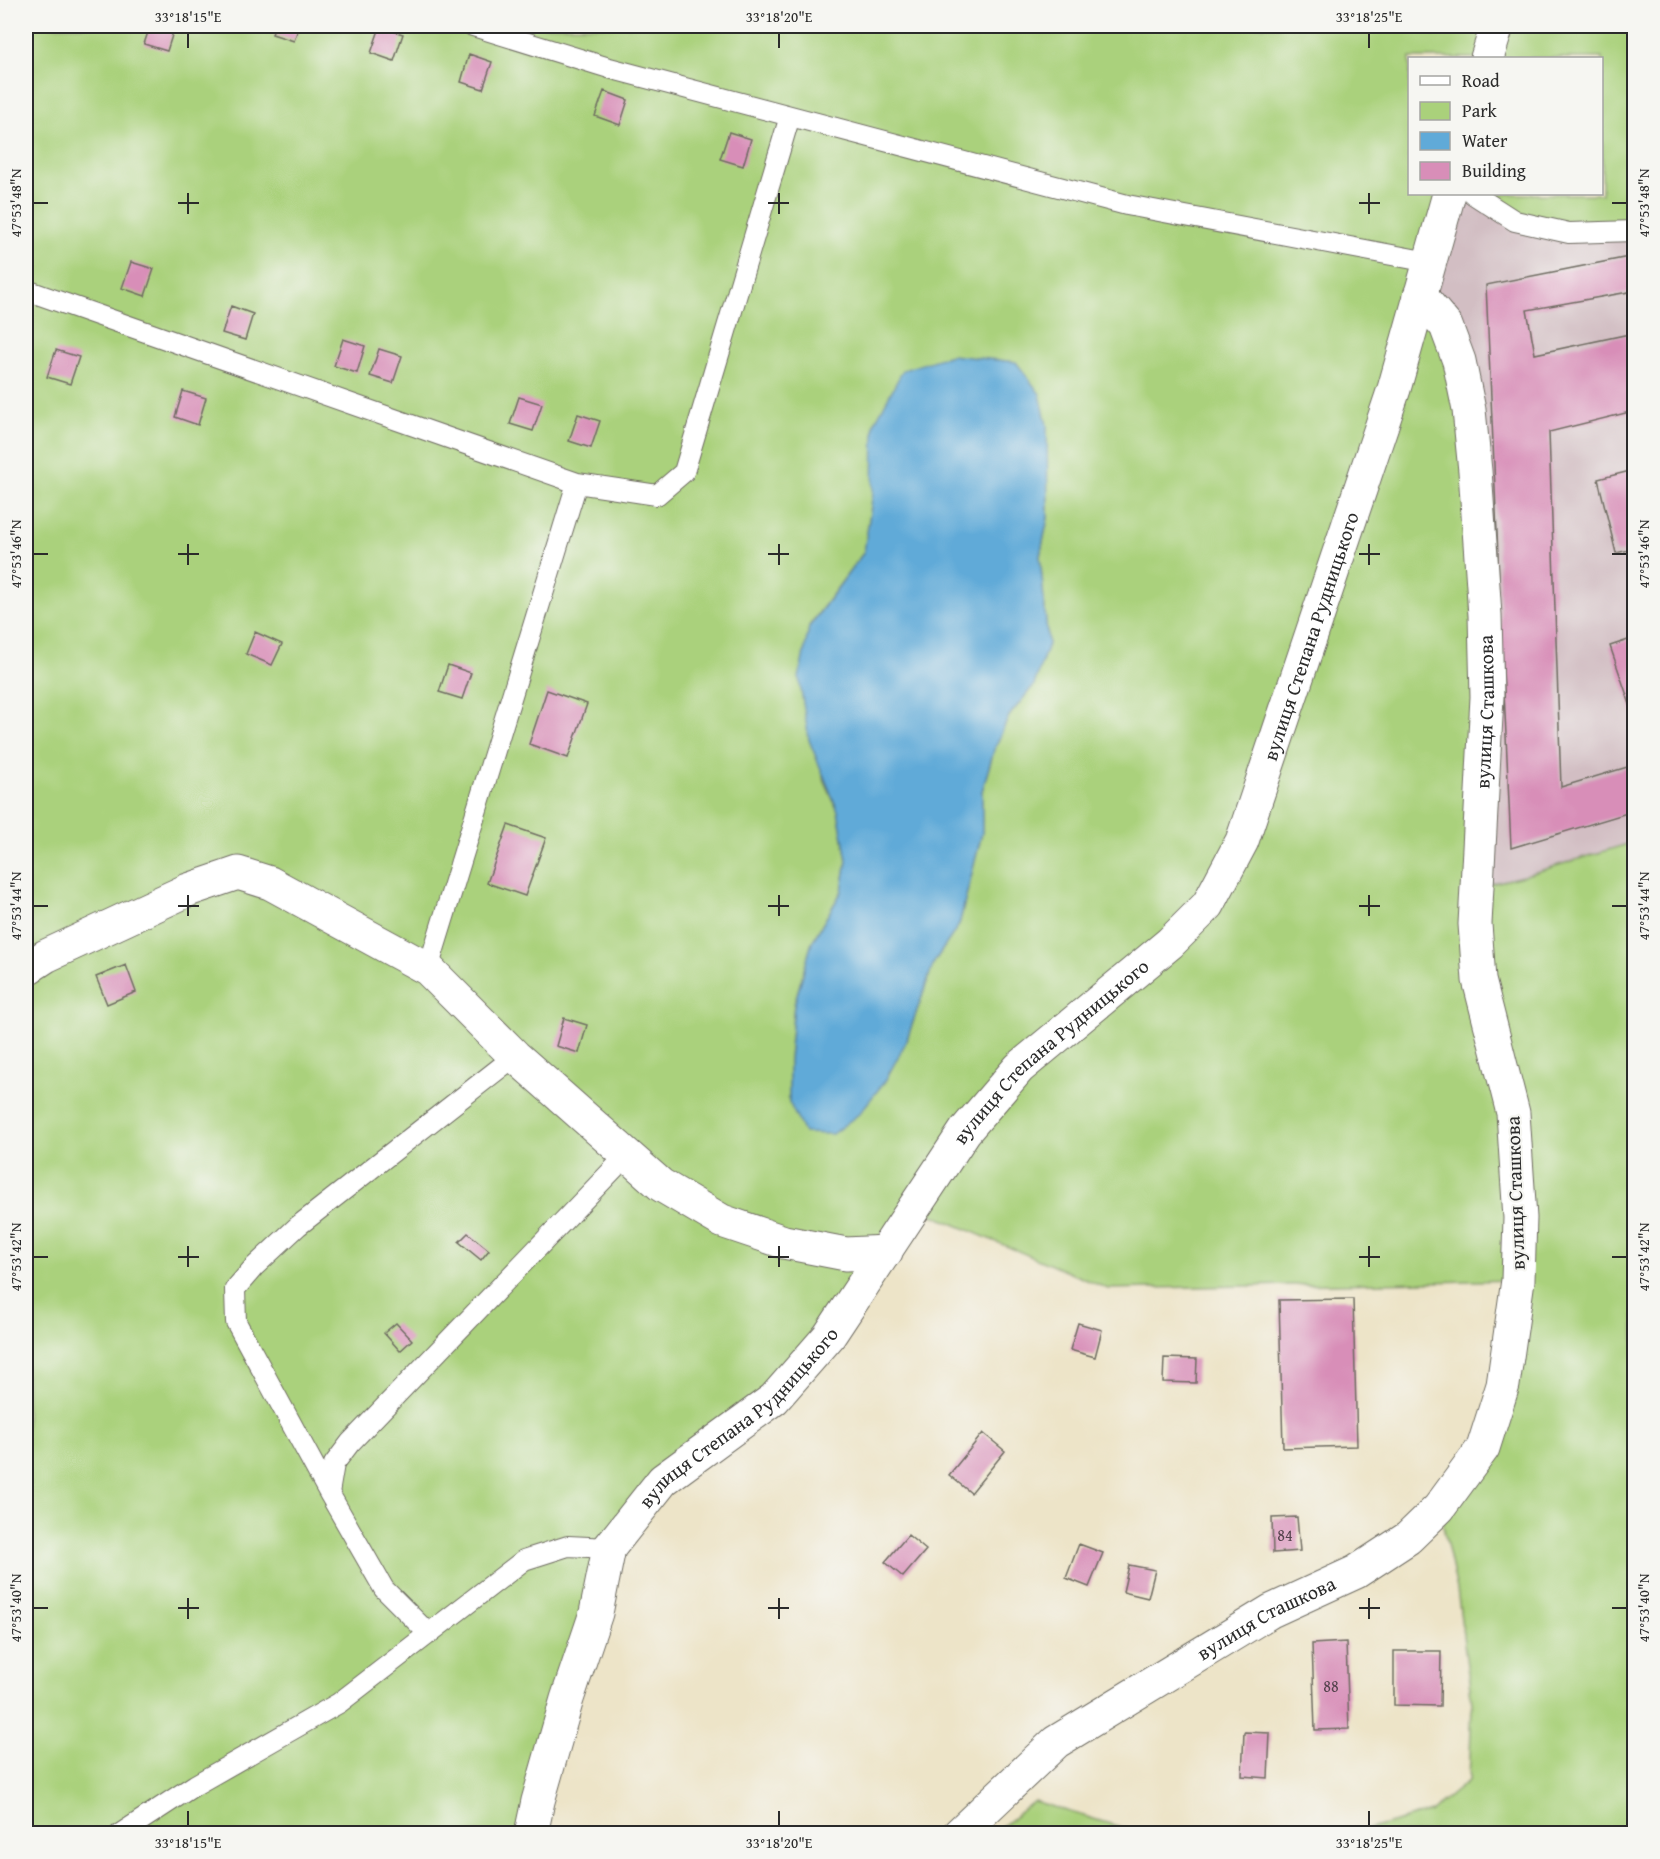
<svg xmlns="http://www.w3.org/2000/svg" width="1660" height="1859" font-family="'Gentium Book Plus',serif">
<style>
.industrial{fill:#d2bec3}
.green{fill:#aad17b;stroke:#6a7e53;stroke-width:1.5;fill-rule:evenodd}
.water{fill:#60aad8;stroke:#466a82;stroke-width:1.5}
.building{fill:#d88eb8}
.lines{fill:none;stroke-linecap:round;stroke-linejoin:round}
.service-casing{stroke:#6f6c62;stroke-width:22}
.minor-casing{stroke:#6f6c62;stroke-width:35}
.service{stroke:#fff;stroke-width:20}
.minor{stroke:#fff;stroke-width:33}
.ticks{fill:none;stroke:#2b2b2b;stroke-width:2}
.labels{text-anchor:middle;stroke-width:4.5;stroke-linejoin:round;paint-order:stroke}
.number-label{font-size:16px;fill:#56444e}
.street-label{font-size:20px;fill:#2b2b2b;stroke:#f6f6f2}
.neatline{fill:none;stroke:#2b2b2b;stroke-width:2}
.ticks-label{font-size:15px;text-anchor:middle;fill:#2b2b2b}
</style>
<rect width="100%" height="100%" fill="#f6f6f2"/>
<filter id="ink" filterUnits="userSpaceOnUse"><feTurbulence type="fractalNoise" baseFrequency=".0167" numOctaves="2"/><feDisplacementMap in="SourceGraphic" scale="12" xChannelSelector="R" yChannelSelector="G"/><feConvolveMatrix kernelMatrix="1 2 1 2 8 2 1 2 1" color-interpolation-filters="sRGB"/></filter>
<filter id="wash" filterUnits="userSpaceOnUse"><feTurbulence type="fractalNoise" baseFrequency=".008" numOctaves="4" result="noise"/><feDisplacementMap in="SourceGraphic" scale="24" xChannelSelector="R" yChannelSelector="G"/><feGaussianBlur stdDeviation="1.35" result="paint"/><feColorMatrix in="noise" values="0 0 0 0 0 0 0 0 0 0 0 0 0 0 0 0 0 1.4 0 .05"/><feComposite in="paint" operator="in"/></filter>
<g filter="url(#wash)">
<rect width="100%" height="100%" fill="#ede4c8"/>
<path class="industrial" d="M1449,194L1634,231V842L1523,876L1476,887L1420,295Z"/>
<path class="green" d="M26,26H1634V231L1569,233L1473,194H1602V58H1410V194H1449L1420,295L1469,410L1477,887L1523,876L1634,842V1833H1356L1431,1812L1469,1780L1472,1704L1457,1589L1439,1508L1483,1448L1518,1280L1108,1289L916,1208L829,1336L629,1520L531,1833L26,1834ZM1047,475L1048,518L1040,556L1048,644L1034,685L1009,716L994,750L982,791V833L959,925L934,962L906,1042L789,1102V1060L794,1005L812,942L842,891L847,860L838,811L823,778L809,626L864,552L873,493Z
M1034,1801L1140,1833H994Z"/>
<path class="water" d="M951,355L1016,362L1040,394L1047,425L1048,518L1040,556L1048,644L1034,685L1009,716L994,750L982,791V833L959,925L934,962L906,1042L885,1081L859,1114L832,1134L804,1133L789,1102V1060L794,1005L812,942L842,891L847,860L838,811L809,740L799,678L809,627L864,552L873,493L874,424L903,370Z"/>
<g id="blocks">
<path class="building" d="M150,26H175L167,51L144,44Z
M275,26H299L294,41L272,34Z
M380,27L403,34L394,61L371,53Z
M469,54L492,62L483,89L461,82Z
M604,91L628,100L620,125L595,116Z
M729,132L751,139L743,166L720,159Z
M1634,256V291L1527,310L1535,354L1634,333V411L1549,432L1561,787L1634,765V811L1511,848L1486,285Z
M131,262L154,269L145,296L122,288Z
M231,306L253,314L245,340L222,333Z
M343,339L365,346L357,373L334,366Z
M379,349L402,356L393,383L370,376Z
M56,350L79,357L70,384L47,377Z
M183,391L206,398L198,425L175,417Z
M519,397L542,404L533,431L510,424Z
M578,414L600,421L591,448L569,441Z
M1634,470V549L1616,553L1598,479Z
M255,632L282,644L272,665L246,654Z
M1634,638V716L1610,646Z
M448,665L471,673L462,699L439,692Z
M547,690L587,704L568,758L529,744Z
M508,825L546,838L525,896L487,883Z
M126,965L136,992L107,1004L96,977Z
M564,1018L587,1025L579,1053L556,1046Z
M468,1233L489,1250L481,1260L459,1242Z
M1353,1299L1357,1446L1283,1448L1279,1300Z
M396,1323L412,1340L400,1351L384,1333Z
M1078,1323L1102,1330L1095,1357L1070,1350Z
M1164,1358L1197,1359L1196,1383L1163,1382Z
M983,1433L1005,1451L971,1493L949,1475Z
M1297,1517L1300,1551L1273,1553L1272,1518Z
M908,1535L926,1550L903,1577L885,1562Z
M1079,1544L1103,1553L1089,1587L1066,1578Z
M1129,1565L1155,1570L1148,1598L1123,1592Z
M1346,1642L1349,1729L1315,1730L1312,1644Z
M1394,1651H1441L1440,1706L1394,1705Z
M1244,1732L1270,1733L1268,1778L1242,1776Z"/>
</g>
</g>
<g filter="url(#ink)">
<use href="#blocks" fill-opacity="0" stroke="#6f6c62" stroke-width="1.5"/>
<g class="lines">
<g class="service-casing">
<path id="service" d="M473,26L609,68L1127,205L1429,262
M1473,194L1515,221L1569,233L1634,231
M26,290L577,483L657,495L684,472L790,116
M428,969L577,483
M329,1493L236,1322L235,1289L254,1267L298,1226L515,1056
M429,1634L384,1589L329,1493L334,1464L350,1443L627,1155
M120,1834L195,1785L339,1703L524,1560L568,1546L609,1548"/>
</g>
<g class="minor-casing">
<g id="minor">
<path d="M1487,58L1497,26"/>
<path d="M26,969L46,956L188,890L238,873L270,883L428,969L515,1056L661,1185L722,1221L784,1242L846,1254L886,1252"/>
<path id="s1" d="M531,1834L538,1801L567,1699L596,1613L609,1548L663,1480L774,1399L829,1336L965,1131L1019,1068L1170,943L1208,905L1242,841L1394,389L1449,194"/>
<path id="s2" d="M959,1834L1056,1742L1271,1611L1356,1572L1408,1538L1439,1508L1483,1448L1503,1385L1518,1280L1520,1218L1513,1113L1479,980L1475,924L1487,697L1485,615L1475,471L1469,410L1459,361L1446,326L1420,295"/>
</g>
</g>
<use href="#service" class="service"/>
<use href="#minor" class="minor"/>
</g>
</g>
<path class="ticks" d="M188,33V48M779,33V48M1369,33V48M188,193V214M779,193V214M1369,193V214M33,203H48M178,203H199M768,203H789M1359,203H1380M1612,203H1627M188,544V565M779,544V565M1369,544V565M33,554H48M178,554H199M768,554H789M1359,554H1380M1612,554H1627M188,895V916M779,895V916M1369,895V916M33,906H48M178,906H199M768,906H789M1359,906H1380M1612,906H1627M188,1246V1267M779,1246V1267M1369,1246V1267M33,1257H48M178,1257H199M768,1257H789M1359,1257H1380M1612,1257H1627M188,1598V1619M779,1598V1619M1369,1598V1619M33,1608H48M178,1608H199M768,1608H789M1359,1608H1380M1612,1608H1627M188,1811V1826M779,1811V1826M1369,1811V1826"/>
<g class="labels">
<g class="number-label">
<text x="1285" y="1541">84</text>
<text x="1331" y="1692">88</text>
</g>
<g class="street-label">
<text dy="7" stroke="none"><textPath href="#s1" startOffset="1472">вулиця Степана Рудницького</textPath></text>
<text dy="7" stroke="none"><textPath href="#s2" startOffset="1404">вулиця Сташкова</textPath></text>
<text dy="7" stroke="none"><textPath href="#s1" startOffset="968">вулиця Степана Рудницького</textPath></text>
<text transform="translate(1515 1193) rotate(-92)" y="7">вулиця Сташкова</text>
<text dy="7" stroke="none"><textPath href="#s1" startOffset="482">вулиця Степана Рудницького</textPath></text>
<text dy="7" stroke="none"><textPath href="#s2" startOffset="378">вулиця Сташкова</textPath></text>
</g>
</g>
<rect width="1660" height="1859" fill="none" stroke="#f6f6f2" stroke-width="66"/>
<rect x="1408" y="57" width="195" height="138" fill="#f6f6f2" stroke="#a5a5a2" stroke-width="1.5"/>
<rect x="1420" y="76" width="30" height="9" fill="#ffffff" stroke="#a5a5a2" stroke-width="1.5"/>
<text x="1462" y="87" font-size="18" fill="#2b2b2b">Road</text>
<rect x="1420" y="102" width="30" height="18" fill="#aad17b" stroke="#a5a5a2" stroke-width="1.5"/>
<text x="1462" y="117" font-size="18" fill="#2b2b2b">Park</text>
<rect x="1420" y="132" width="30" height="18" fill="#60aad8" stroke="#a5a5a2" stroke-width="1.5"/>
<text x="1462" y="147" font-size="18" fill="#2b2b2b">Water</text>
<rect x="1420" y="162" width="30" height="18" fill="#d88eb8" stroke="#a5a5a2" stroke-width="1.5"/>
<text x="1462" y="177" font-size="18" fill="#2b2b2b">Building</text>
<rect x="33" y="33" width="1594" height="1793" class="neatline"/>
<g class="ticks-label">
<text x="188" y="22">33°18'15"E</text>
<text x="779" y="22">33°18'20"E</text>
<text x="1369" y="22">33°18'25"E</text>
<text transform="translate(16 203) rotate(-90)" y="5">47°53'48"N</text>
<text transform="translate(1644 203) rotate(-90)" y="5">47°53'48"N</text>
<text transform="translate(16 554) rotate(-90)" y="5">47°53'46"N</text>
<text transform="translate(1644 554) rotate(-90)" y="5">47°53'46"N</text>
<text transform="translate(16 906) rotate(-90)" y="5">47°53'44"N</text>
<text transform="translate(1644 906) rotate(-90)" y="5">47°53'44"N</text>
<text transform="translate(16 1257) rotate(-90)" y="5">47°53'42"N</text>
<text transform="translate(1644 1257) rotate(-90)" y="5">47°53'42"N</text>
<text transform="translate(16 1608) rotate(-90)" y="5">47°53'40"N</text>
<text transform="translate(1644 1608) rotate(-90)" y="5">47°53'40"N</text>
<text x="188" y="1848">33°18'15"E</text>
<text x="779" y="1848">33°18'20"E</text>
<text x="1369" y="1848">33°18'25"E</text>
</g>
</svg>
